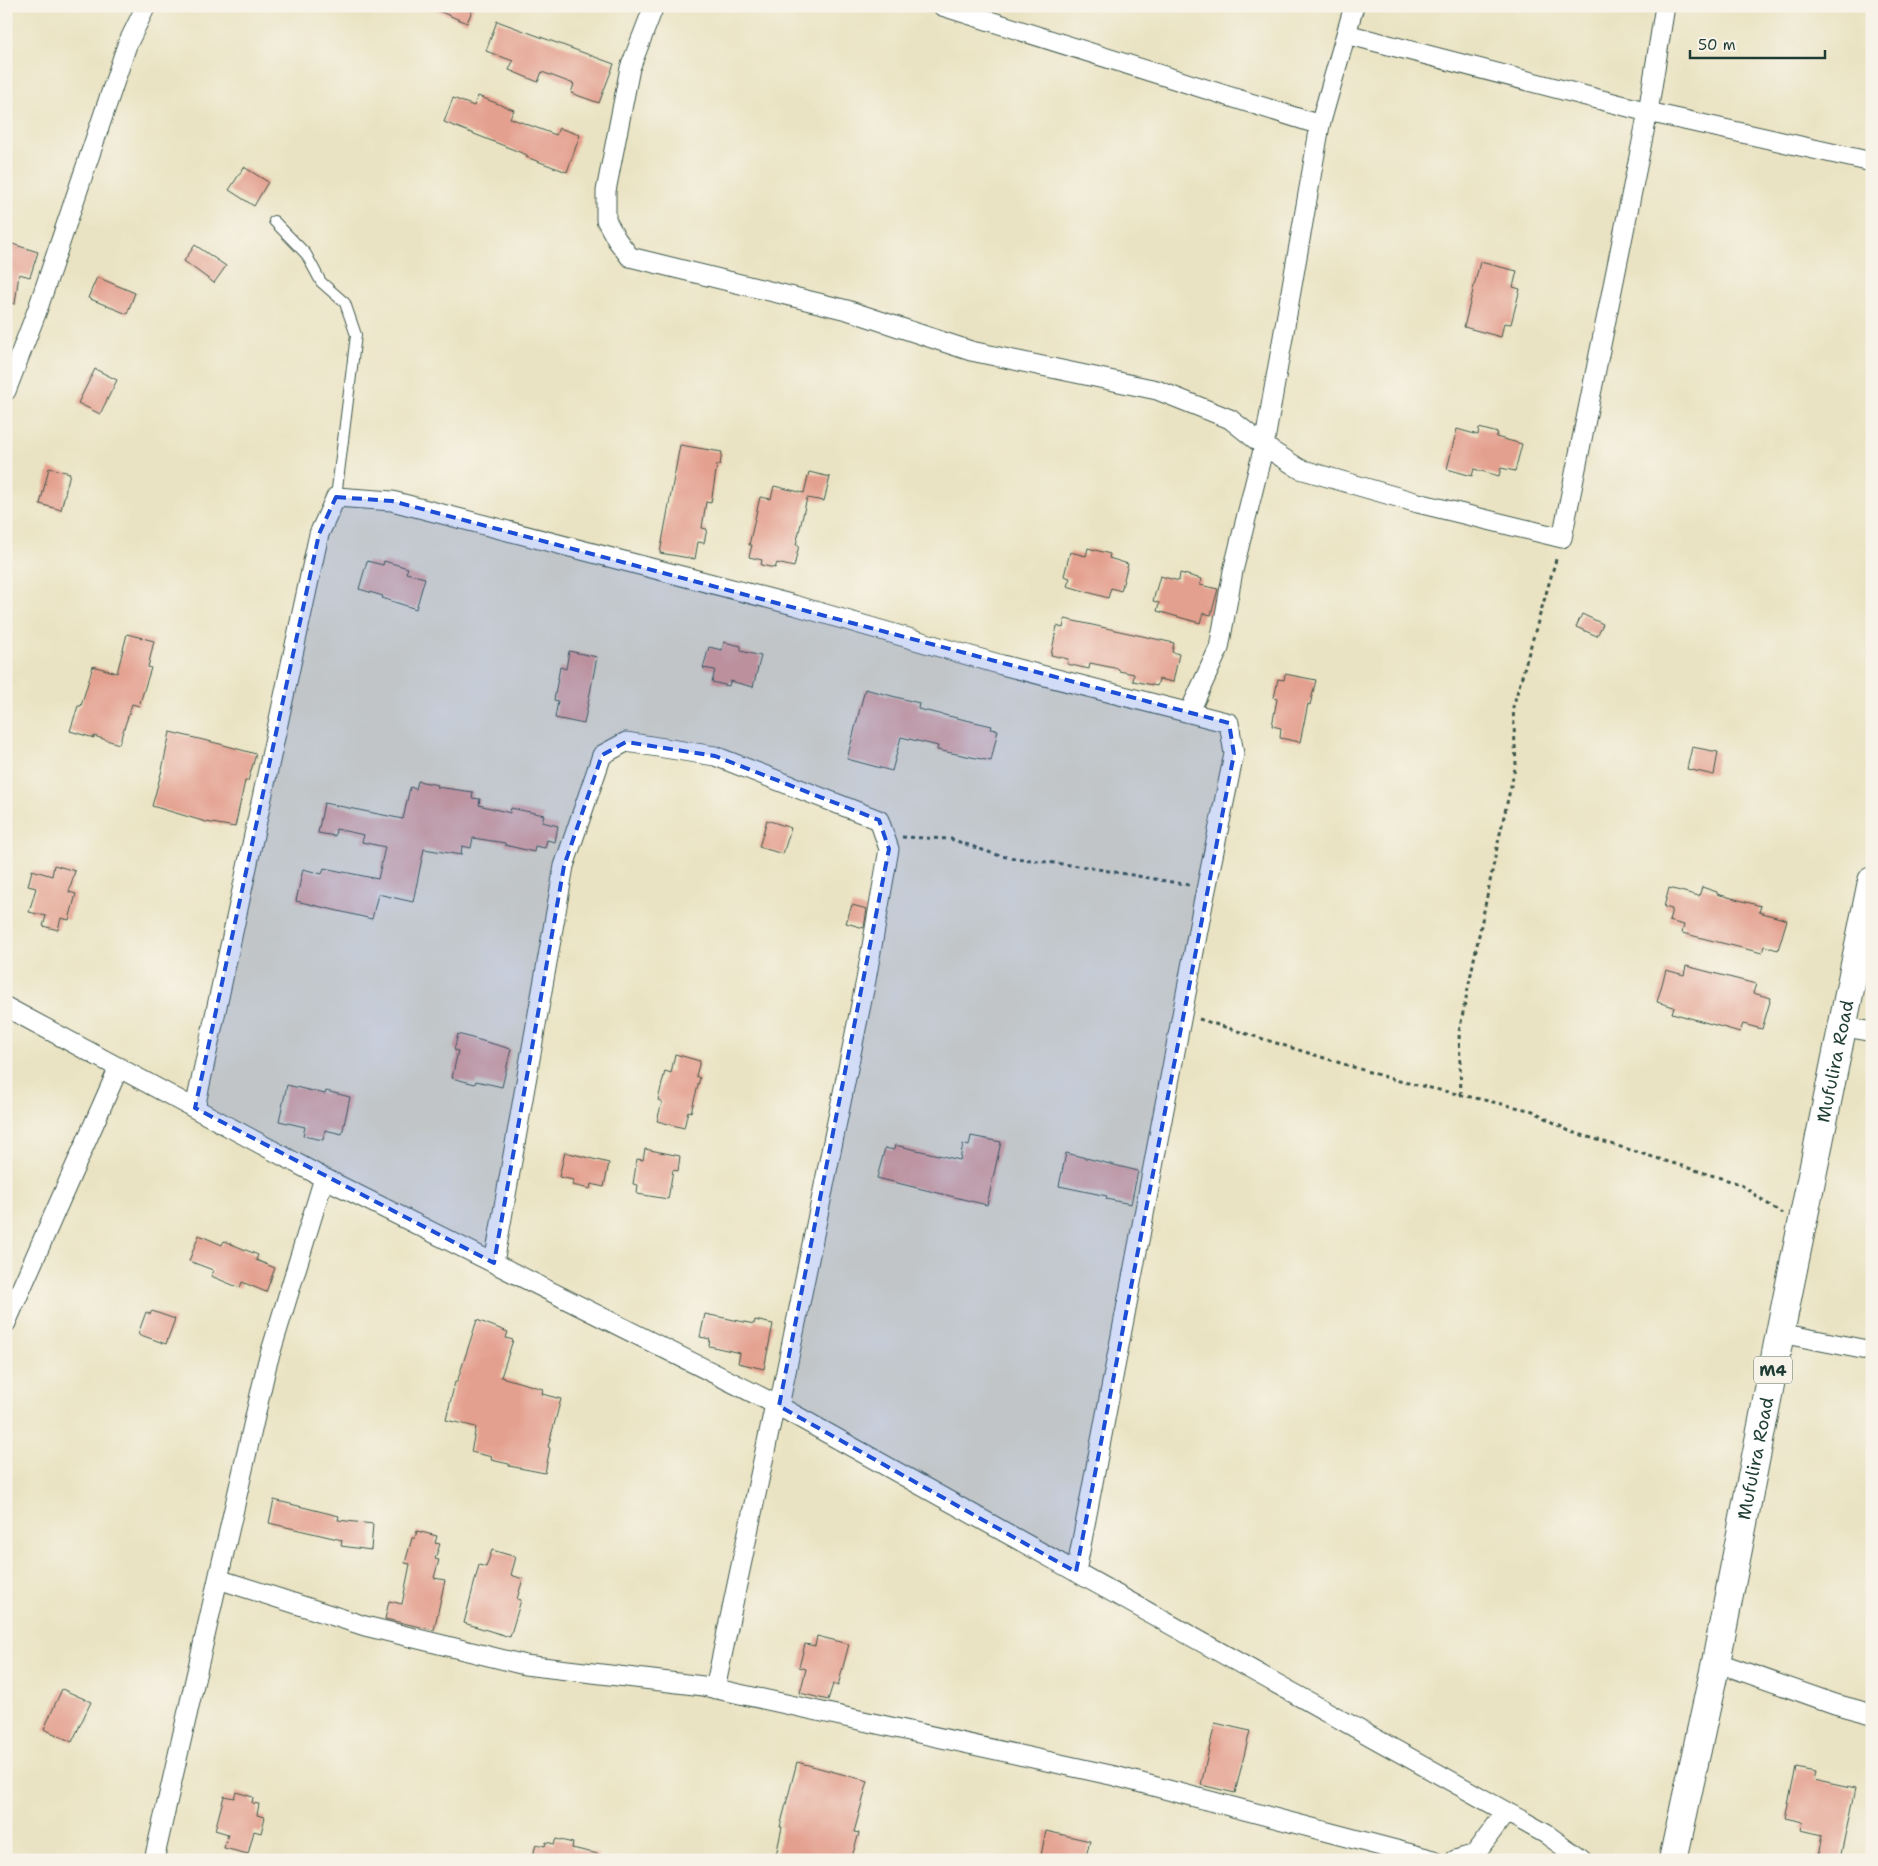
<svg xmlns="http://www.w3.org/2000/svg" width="1878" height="1866" font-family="'Shantell Sans',sans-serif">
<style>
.building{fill:#e4a08f}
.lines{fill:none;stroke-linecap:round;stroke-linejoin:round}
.service-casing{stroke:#3d5649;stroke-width:12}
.minor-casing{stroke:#3d5649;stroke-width:21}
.primary-casing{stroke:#3d5649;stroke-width:30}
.path{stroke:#3d5649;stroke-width:3;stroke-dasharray:4 4;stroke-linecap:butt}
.service{stroke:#fff;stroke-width:10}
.minor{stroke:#fff;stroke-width:19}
.primary{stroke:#fff;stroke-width:28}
.marked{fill:#1d4ed8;fill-opacity:0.2;stroke:#1d4ed8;stroke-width:4;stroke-dasharray:10 6;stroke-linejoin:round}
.labels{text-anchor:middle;stroke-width:5;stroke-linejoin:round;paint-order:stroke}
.shield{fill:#f7f3e8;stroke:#60746a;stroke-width:1}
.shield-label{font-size:16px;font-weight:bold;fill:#1f3d34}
.street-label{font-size:18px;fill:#1f3d34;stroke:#f7f3e8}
</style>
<rect width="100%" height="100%" fill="#f7f3e8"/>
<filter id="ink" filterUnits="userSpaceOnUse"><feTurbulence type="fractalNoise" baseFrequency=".02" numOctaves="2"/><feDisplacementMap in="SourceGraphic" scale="10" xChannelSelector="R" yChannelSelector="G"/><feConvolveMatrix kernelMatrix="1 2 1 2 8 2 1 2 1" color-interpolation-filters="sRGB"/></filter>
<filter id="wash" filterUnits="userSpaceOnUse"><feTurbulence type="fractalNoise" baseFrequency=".0096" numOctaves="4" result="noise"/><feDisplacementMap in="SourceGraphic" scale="20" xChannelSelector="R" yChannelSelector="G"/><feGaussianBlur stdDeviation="1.12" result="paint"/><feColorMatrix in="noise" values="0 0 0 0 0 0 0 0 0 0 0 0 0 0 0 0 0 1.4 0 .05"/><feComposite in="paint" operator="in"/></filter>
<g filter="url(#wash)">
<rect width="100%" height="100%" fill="#eae3c3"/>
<g id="blocks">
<path class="building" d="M427,6H474L467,23Z
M497,21L614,64L599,103L571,93L574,84L542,72L538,82L509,70L513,61L486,51Z
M478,96L514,110L510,118L556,135L559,128L580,135L567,172L526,157L527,155L444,122L453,98L474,106Z
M244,167L268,182L254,206L229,190Z
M6,242L38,252L30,277L19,274L15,304L6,303Z
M195,245L226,266L214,283L184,261Z
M1480,262L1517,271L1513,287L1520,289L1511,324L1504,323L1501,337L1464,327Z
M97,277L135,293L127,314L88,298Z
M95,369L117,380L100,414L78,403Z
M1479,428L1498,433L1496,437L1522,444L1515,471L1501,468L1499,476L1474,469L1472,476L1447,469L1457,429L1478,435Z
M680,445L722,452L720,465H717L711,503L706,502L702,528L707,529L704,543L698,542L695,559L660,553Z
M49,468L70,473L61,510L40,504Z
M809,472L830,477L824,501L807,498L796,545H799L794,567L777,563L775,568L761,565L762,560L749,557L752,545H749L760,497L771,499L774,486L804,493Z
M1088,548L1110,554L1109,558L1128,564L1121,591L1111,588L1108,598L1067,586L1070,578L1064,576L1070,552L1086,556Z
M367,561L383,565L384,561L408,568L406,573L425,578L416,609L382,598L383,596L359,589Z
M1180,573L1202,579L1200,585L1218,589L1211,615L1203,613L1200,623L1157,611L1159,603L1153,601L1160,576L1179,581Z
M1582,614L1603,624L1597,636L1576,627Z
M1065,619L1174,643L1172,652L1179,654L1173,682L1159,679L1157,686L1133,681L1134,674L1119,671V669L1090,663L1089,669L1067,664L1068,659L1051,655L1057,626L1063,628Z
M127,634L154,641L148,667L151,668L139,706L132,704L119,744L94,736V738L70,731L78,706H81L93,666L117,673Z
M724,642L741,646V651L761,656L753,687L730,681L729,686L712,682L715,670L703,668L709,647L722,650Z
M569,651L597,657L584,724L555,718L558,701L554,700L560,667L566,669Z
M1285,674L1316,680L1310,705L1308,704L1300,742L1280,738L1281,728L1272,726L1277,699L1274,698L1278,679L1284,680Z
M865,689L919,703L918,709L992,726L991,729L998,730L991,761L937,750L938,746L901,737L892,771L847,759Z
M170,732L220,744L256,754L248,781H245L235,827L206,822L152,806L162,770Z
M1692,747L1718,752L1714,775L1687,769Z
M418,781L438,785L437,787L473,792L472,798L480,799L479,805L510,813L511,808L544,815L542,822L558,826L555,842L547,840L545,848L535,846L534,852L505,845V843L473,838L471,848L462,846L461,855L424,849L413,902L378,894L372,919L296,901L303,869L322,874L324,868L378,879L385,847L362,842L364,835L336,829L335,836L318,833L324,803L403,819L410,787L416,789Z
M767,820L791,828L783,854L759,847Z
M54,865L75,871L69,892L76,894L69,920L61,918L58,930L43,926L46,916L29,912L36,888L28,886L32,870L52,876Z
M1702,887L1717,892V894L1761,906L1759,912L1787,920L1778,950L1764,946L1762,953L1682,933L1684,925L1669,921L1672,909L1664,907L1669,888L1699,896Z
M852,905L867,909L864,928L846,923Z
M1686,966L1756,984L1753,993L1771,998L1762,1029L1743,1024L1740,1032L1672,1013L1674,1007L1657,1002L1666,970L1684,975Z
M458,1034L511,1049L502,1087L476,1081L475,1084L452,1078L458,1051L454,1050Z
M675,1054L700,1061L696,1076L700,1078L691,1112L688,1111L684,1128L657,1121L662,1102L658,1100L665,1071L671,1073Z
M287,1085L325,1094L326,1091L350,1097L342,1134L325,1130L323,1140L303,1136L305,1127L279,1121Z
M971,1136L1001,1142L987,1205L877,1178L885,1148L894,1150L895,1145L960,1160L963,1144L969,1146Z
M645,1149L680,1156L678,1171L673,1170L668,1199L637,1194L638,1185L633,1184L637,1159L643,1160Z
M565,1152L609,1163L604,1187L591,1184L590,1189L572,1185L574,1180L559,1177Z
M1066,1153L1138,1171L1131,1204L1106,1199L1107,1196L1059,1186Z
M199,1235L222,1245L224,1241L258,1255L256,1260L275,1268L266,1292L242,1282L240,1288L211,1276L213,1270L189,1261Z
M152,1311L175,1319L166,1344L138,1334L146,1312L150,1314Z
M705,1314L754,1324L755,1320L773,1324L764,1369L738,1363L740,1353L709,1346L710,1339L700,1337Z
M477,1320L508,1332L506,1338L513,1340L501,1377L543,1389L542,1394L561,1399L548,1447L550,1448L545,1473L509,1466V1464L491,1460L492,1457L471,1452L476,1427L446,1420L455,1382H457Z
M274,1500L339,1516L338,1520L373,1524L371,1550L341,1546L342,1540L269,1523Z
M417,1531L437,1536L435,1543L440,1544L435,1559L439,1560L434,1578L445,1580L434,1630L385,1619L389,1601L402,1604L410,1564L405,1563L412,1538H415Z
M492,1550L516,1557L511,1575L523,1579L517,1599L521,1600L510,1637L464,1623L479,1565L486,1567Z
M817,1636L849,1644L838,1686L833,1684L828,1700L800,1693L806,1669L799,1667L805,1644L815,1646Z
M62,1689L91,1702L72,1742L44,1729Z
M1215,1723L1250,1731L1235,1793L1201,1785Z
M797,1762L868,1781L854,1832L859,1833L851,1860H775L782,1827H780Z
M1796,1768L1815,1772L1813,1780L1855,1789L1840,1860H1818L1823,1835L1801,1830L1803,1822L1785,1818Z
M236,1792L253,1797L252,1803L259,1804L257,1815L265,1817L261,1833L254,1831L248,1854L224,1848L228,1834L215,1830L224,1796L234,1798Z
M1046,1831L1090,1841L1085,1860H1040Z
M556,1839L573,1843L572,1848L598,1854L597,1860H532L536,1844L545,1846L546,1842L554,1844Z"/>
</g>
</g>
<g filter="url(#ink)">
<use href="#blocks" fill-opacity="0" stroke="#3d5649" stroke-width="1"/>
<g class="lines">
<g class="service-casing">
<path id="service" d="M274,221L306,254L321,282L345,303L356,335L336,497"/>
</g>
<g class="minor-casing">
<path id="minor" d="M654,6L630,68L606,191V220L617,240L630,257L847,310L971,351L1157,390L1230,419L1264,446L1320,125
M942,6L1320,125L1346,34L1648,112L1872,162
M1346,34L1354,6
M6,391L37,311L127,45L146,6
M1189,713L1219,648L1233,571L1264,446L1300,469L1418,503L1562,538L1648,112L1665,6
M6,1007L324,1178L775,1404L1546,1834L1582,1860
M1842,1026L1872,1032
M195,1108L319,534L336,497L392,501L794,605L1002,665L1229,723L1234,754L1203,904L1076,1572
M494,1263L564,866L602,755L626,742L715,756L879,820L889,849L866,980L779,1406
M6,1323L119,1067
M1780,1333L1872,1351
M218,1579L365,1626L525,1665L703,1686L1115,1776L1434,1860
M1716,1662L1835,1704L1872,1714
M715,1689L775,1404
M154,1860L267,1364L324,1178
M1455,1860L1475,1854L1506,1812"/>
</g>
<g class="primary-casing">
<g id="primary">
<path id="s1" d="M1673,1860L1716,1662L1780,1333L1872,881"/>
</g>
</g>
<path class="path" d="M902,837L951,839L1000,856L1086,867L1189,885
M1199,1019L1395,1080L1533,1111L1569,1131L1740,1184L1782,1214
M1461,1095L1459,1032L1499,838L1516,764L1513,707L1557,556"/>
<use href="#service" class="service"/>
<use href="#minor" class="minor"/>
<use href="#primary" class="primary"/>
</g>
</g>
<path class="marked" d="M336,497L392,501L1229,723L1234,754L1076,1572L779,1406L889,849L879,820L715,756L626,742L602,755L564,866L494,1263L195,1108L319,534Z"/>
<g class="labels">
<rect class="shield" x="1754" y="1356.5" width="38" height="27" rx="4"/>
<g class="shield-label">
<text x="1773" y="1376">M4</text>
</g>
<g class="street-label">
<text dy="6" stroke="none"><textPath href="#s1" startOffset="815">Mufulira Road</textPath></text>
<text dy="6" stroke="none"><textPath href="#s1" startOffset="410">Mufulira Road</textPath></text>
</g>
</g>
<rect width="1878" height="1866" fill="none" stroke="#f7f3e8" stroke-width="25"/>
<path d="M1690 50v8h135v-8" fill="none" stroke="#1f3d34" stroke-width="2.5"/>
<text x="1698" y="50" font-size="15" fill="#1f3d34" stroke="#f7f3e8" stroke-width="4" paint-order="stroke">50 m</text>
</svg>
